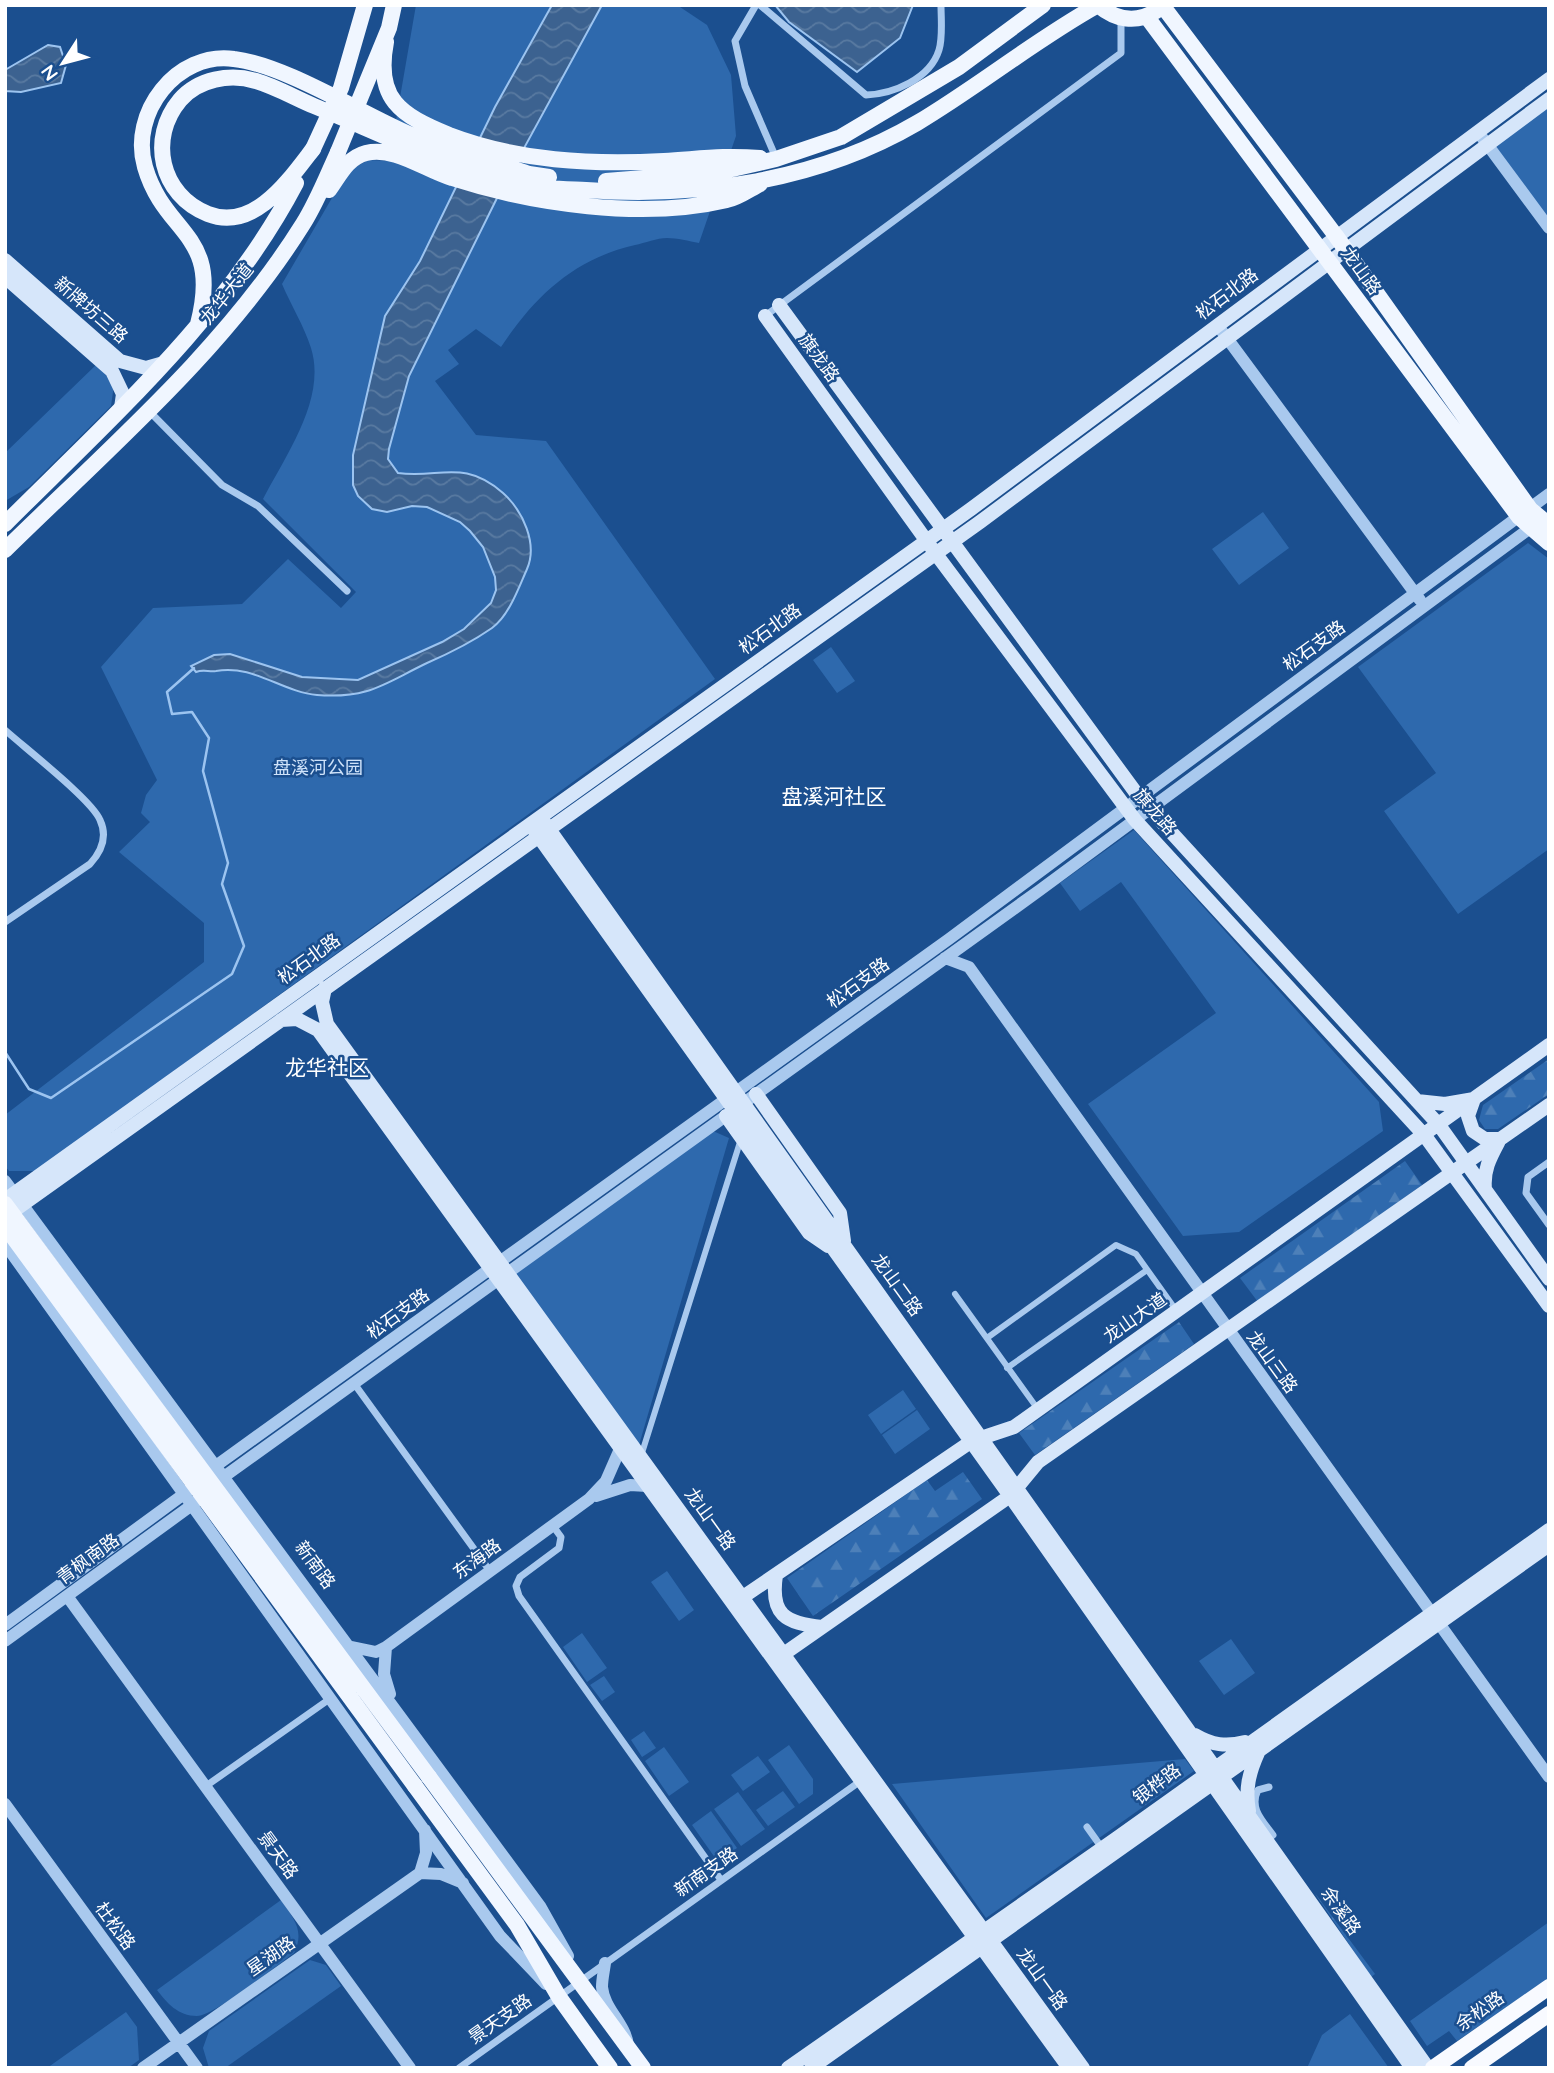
<svg xmlns="http://www.w3.org/2000/svg" width="1554" height="2073" font-family="Quicksand,'Noto Sans SC',sans-serif">
<style>
.green{fill:#2e69ad}
.forest{fill:url(#forest-firs)}
.water{fill:url(#water-waves);stroke:#9cc4f0;stroke-width:2}
.lines{fill:none;stroke-linecap:round;stroke-linejoin:round}
.stream{stroke:#9cc4f0;stroke-width:2.5}
.pedestrian{stroke:#a9c9ee;stroke-width:6}
.minor{stroke:#a9c9ee;stroke-width:7}
.tertiary{stroke:#a9c9ee;stroke-width:12}
.secondary{stroke:#d6e6fa;stroke-width:14}
.primary{stroke:#f0f6ff;stroke-width:16}
.trunk{stroke:#f8faff;stroke-width:16}
.primary-bridge{stroke:#f0f6ff;stroke-width:16}
.labels{text-anchor:middle;stroke-width:5;stroke-linejoin:round;paint-order:stroke}
.street-label{font-size:18px;fill:#fff;stroke:#1b4f8f}
.park-label{font-size:18px;fill:#cfe3fa;stroke:#1b4f8f}
.quarter-label{font-size:21px;fill:#fff;stroke:#1b4f8f}
</style>
<defs>
<pattern id="forest-firs" width="22" height="20" patternUnits="userSpaceOnUse" patternTransform="scale(1.75)"><rect width="22" height="20" fill="#2e69ad"/><path d="M5 1l3.5 6h-7zM16 11l3.5 6h-7z" fill="#4d80b9"/></pattern>
<pattern id="water-waves" width="16" height="10" patternUnits="userSpaceOnUse" patternTransform="scale(1.75)"><rect width="16" height="10" fill="#3c6290"/><path d="M0 5q4-4 8 0t8 0" fill="none" stroke="#597aa1"/></pattern>
</defs>
<rect width="100%" height="100%" fill="#1b4f8f"/>
<path class="green" d="M416,5H677L707,25L731,75L736,136L699,243C689,241 677,238 667,238C657,238 645,243 635,245C574,259 535,296 501,347L476,329L448,350L459,364L435,381L476,435L546,441L715,679L36,1171H9L5,1166V1115L204,962V923L119,852L150,822L141,813L146,795L157,780L101,667L153,608L242,604L288,559L341,608L356,592L263,499C285,456 327,399 311,348C304,326 291,305 282,284L347,172L368,160L389,161Z
M1549,102V220L1493,143Z
M97,364L114,385L111,406L29,487L5,501V453Z
M1263,512L1289,548L1239,585L1212,549Z
M1528,543L1549,559V849L1458,914L1384,811L1436,773L1358,667Z
M831,647L855,681L837,693L813,660Z
M1134,830L1379,1102L1383,1131L1239,1232L1183,1236L1088,1104L1216,1013L1121,882L1080,911L1060,883Z
M713,1131L729,1138L639,1445L514,1273Z
M903,1390L916,1409L881,1434L868,1415Z
M917,1410L930,1429L895,1454L882,1435Z
M667,1571L694,1610L679,1621L651,1582Z
M582,1633L607,1668L587,1682L563,1647Z
M1231,1639L1255,1673L1224,1695L1199,1661Z
M604,1676L615,1692L602,1701L590,1685Z
M644,1731L656,1748L642,1757L631,1740Z
M789,1745L813,1779V1794L799,1804L768,1760Z
M664,1747L689,1782L669,1796L645,1761Z
M758,1756L770,1772L743,1791L731,1775Z
M1185,1759L1194,1771L986,1918L892,1784Z
M783,1791L795,1807L768,1826L756,1810Z
M738,1792L765,1829L741,1846L714,1809Z
M711,1811L737,1848L718,1862L692,1825Z
M281,1900C294,1919 305,1931 294,1953C276,1966 214,2016 197,2016C178,2016 167,2003 157,1990Z
M1549,1922V1978L1457,2041L1449,2031L1427,2046L1410,2021Z
M310,1960L326,1965L341,1986L225,2068H209L203,2048L209,2031Z
M126,2012L137,2027L139,2060L128,2068H47Z
M1350,2014L1389,2068H1307L1322,2035Z"/>
<path class="forest" d="M1549,1059V1094L1498,1129H1485L1479,1120L1483,1105Z
M1405,1161L1422,1185L1258,1302L1240,1278Z
M1179,1322L1194,1344L1035,1455L1019,1433Z
M963,1472L982,1499L813,1616L787,1578L927,1480L935,1491Z
M1314,1892L1375,1974L1371,1977Z"/>
<path class="water" d="M552,5H602L499,194L409,376L389,449L388,459L398,473C439,479 463,458 503,493C523,511 538,544 527,569C519,587 509,616 492,628C472,642 450,653 427,663C385,683 369,699 317,695C282,692 253,664 216,671C209,672 203,669 196,672L191,666L214,655L230,654L302,677L358,680L442,642L464,629L491,603L496,590L495,577L483,547L470,531L460,522L427,507L412,506L387,512L372,509L358,496L353,485V455L385,316L420,261L495,107Z
M775,5H913L900,38L857,72L789,22Z
M48,45L60,47L66,65L61,83L21,92L5,91V70Z"/>
<g class="lines">
<path class="stream" d="M5,1052L29,1089L51,1098L232,974L244,946L222,884L228,863L203,771L209,738L192,712L172,714L167,692L194,668"/>
<path class="pedestrian" d="M955,1294L1037,1408
M987,1338L1116,1245L1136,1254L1176,1310
M1007,1368L1147,1270
M641,1456L741,1139"/>
<path class="minor" d="M756,5L735,41L745,86L776,158
M760,5L866,95C893,94 930,79 939,50C943,37 941,19 941,5
M765,316L1121,53V19
M149,411L222,485L258,506L347,591
M5,730C25,748 92,800 100,820C108,837 101,852 90,864L5,922
M1549,1162L1528,1177L1526,1193L1549,1225
M353,1382L490,1571
M553,1526L561,1537L559,1548L520,1577L516,1586L519,1596L721,1880
M206,1786L331,1698
M1087,1827L1102,1848
M1267,1840L1273,1835C1262,1820 1249,1808 1258,1790L1269,1787
M459,2068L862,1780"/>
<path class="tertiary" d="M1478,132L1549,228
M1221,330L1420,600
M945,958L969,967L1549,1777
M5,1181L540,1906L568,1956
M5,1244L500,1936L546,1984
M596,1496L630,1485L647,1486
M67,1596L410,2068
M5,1625L184,1494L217,1465L949,939L1549,494
M5,1641L192,1505L225,1476L1040,890L1537,523
M352,1647L376,1652L386,1647L589,1499L606,1481L620,1449
M386,1647L384,1674L390,1694
M5,1804L197,2068
M420,1873L441,1874L463,1883
M420,1873L426,1853L425,1830
M605,1963C604,1971 602,1979 602,1987C604,2009 625,2023 628,2045
M143,2068L420,1873"/>
<path class="secondary" d="M5,260L120,361L146,368L160,364
M5,277L112,371L123,394L121,408
M779,305L1139,797L1439,1125L1549,1279
M765,316L936,554L1135,820L1425,1136L1549,1306
M544,822L1428,2068
M534,830L1010,1496L1412,2068
M325,988L322,1002L327,1024L1083,2068
M281,1020L297,1019L318,1030L1069,2068
M756,1094L840,1213L844,1241
M1417,1101L1445,1104L1474,1099L1468,1116L1473,1131L1485,1139H1500C1491,1156 1483,1169 1485,1189
M726,1116L809,1233L828,1246
M5,1200L971,509L1549,79
M5,1217L980,522L1549,99
M776,1575C770,1615 785,1623 822,1627
M737,1601L972,1441L1014,1427L1549,1045
M778,1658L1010,1496L1038,1462L1549,1105
M1195,1735C1212,1745 1226,1747 1245,1742
M1249,1811C1245,1789 1249,1773 1258,1753
M788,2068L1117,1838L1549,1530
M811,2068L1549,1545"/>
<path class="primary" d="M1098,5C1116,20 1136,24 1156,11
M1162,5L1336,236L1530,509L1549,525
M1147,17L1519,517L1549,543
M386,42C375,99 400,115 449,135C517,161 591,165 664,161C699,159 723,155 760,158
M313,149C289,180 254,232 208,214C160,195 148,138 180,100C198,79 230,73 256,81C276,87 295,98 314,106C382,134 451,169 523,184C543,189 565,189 586,190C699,198 818,181 917,123C979,86 1035,40 1098,5
M606,181L719,172L776,159L841,137L959,67L1043,5
M329,190C340,175 347,158 366,153C395,146 425,170 452,178C532,204 643,220 727,200C738,198 750,189 760,184
M198,324C222,232 165,236 145,167C129,113 177,51 234,59C285,65 360,113 409,134C447,151 490,161 529,174L549,177
M5,524C110,419 227,315 296,183
M5,550C110,447 225,349 303,224C317,202 327,176 338,152
M429,1777L643,2068
M415,1786L517,1925L559,1997L610,2068"/>
<path class="trunk" d="M1433,2068L1549,1987
M1472,2068L1549,2014"/>
<path class="primary-bridge" d="M313,149L341,88L365,5
M338,152L389,28L394,5
M5,1204L429,1777
M5,1226L415,1786"/>
</g>
<g class="labels">
<g class="street-label">
<text transform="translate(1361 271) rotate(54)" y="6">龙山路</text>
<text transform="translate(227 294) rotate(-51)" y="6">龙华大道</text>
<text transform="translate(1227 294) rotate(-37)" y="6">松石北路</text>
<text transform="translate(91 310) rotate(41)" y="6">新牌坊三路</text>
<text transform="translate(819 358) rotate(54)" y="6">旗龙路</text>
<text transform="translate(770 629) rotate(-36)" y="6">松石北路</text>
<text transform="translate(1314 646) rotate(-36)" y="6">松石支路</text>
<text transform="translate(1155 812) rotate(49)" y="6">旗龙路</text>
<text transform="translate(309 959) rotate(-36)" y="6">松石北路</text>
<text transform="translate(858 983) rotate(-36)" y="6">松石支路</text>
<text transform="translate(897 1285) rotate(54)" y="6">龙山二路</text>
<text transform="translate(398 1314) rotate(-36)" y="6">松石支路</text>
<text transform="translate(1135 1318) rotate(-35)" y="6">龙山大道</text>
<text transform="translate(1272 1362) rotate(54)" y="6">龙山三路</text>
<text transform="translate(710 1519) rotate(54)" y="6">龙山一路</text>
<text transform="translate(88 1559) rotate(-36)" y="6">青枫南路</text>
<text transform="translate(477 1559) rotate(-36)" y="6">东海路</text>
<text transform="translate(315 1565) rotate(54)" y="6">新南路</text>
<text transform="translate(1157 1784) rotate(-37)" y="6">银桦路</text>
<text transform="translate(278 1855) rotate(54)" y="6">景天路</text>
<text transform="translate(706 1872) rotate(-35)" y="6">新南支路</text>
<text transform="translate(1341 1911) rotate(55)" y="6">余溪路</text>
<text transform="translate(115 1926) rotate(54)" y="6">杜松路</text>
<text transform="translate(271 1956) rotate(-35)" y="6">星湖路</text>
<text transform="translate(1042 1979) rotate(54)" y="6">龙山一路</text>
<text transform="translate(1480 2011) rotate(-35)" y="6">余松路</text>
<text transform="translate(500 2019) rotate(-35)" y="6">景天支路</text>
</g>
<g class="park-label">
<text x="318" y="774">盘溪河公园</text>
</g>
<g class="quarter-label">
<text x="834" y="804">盘溪河社区</text>
<text x="327" y="1075">龙华社区</text>
</g>
</g>
<rect width="1554" height="2073" fill="none" stroke="#ffffff" stroke-width="14"/>
<g transform="translate(63 63) rotate(234)" stroke="#1b4f8f" stroke-width="5" paint-order="stroke">
<path d="M0-5L12 26L0 18L-12 26Z" fill="#ffffff"/>
<text y="-10" font-size="19" font-weight="bold" text-anchor="middle" fill="#ffffff">N</text>
</g>
</svg>
